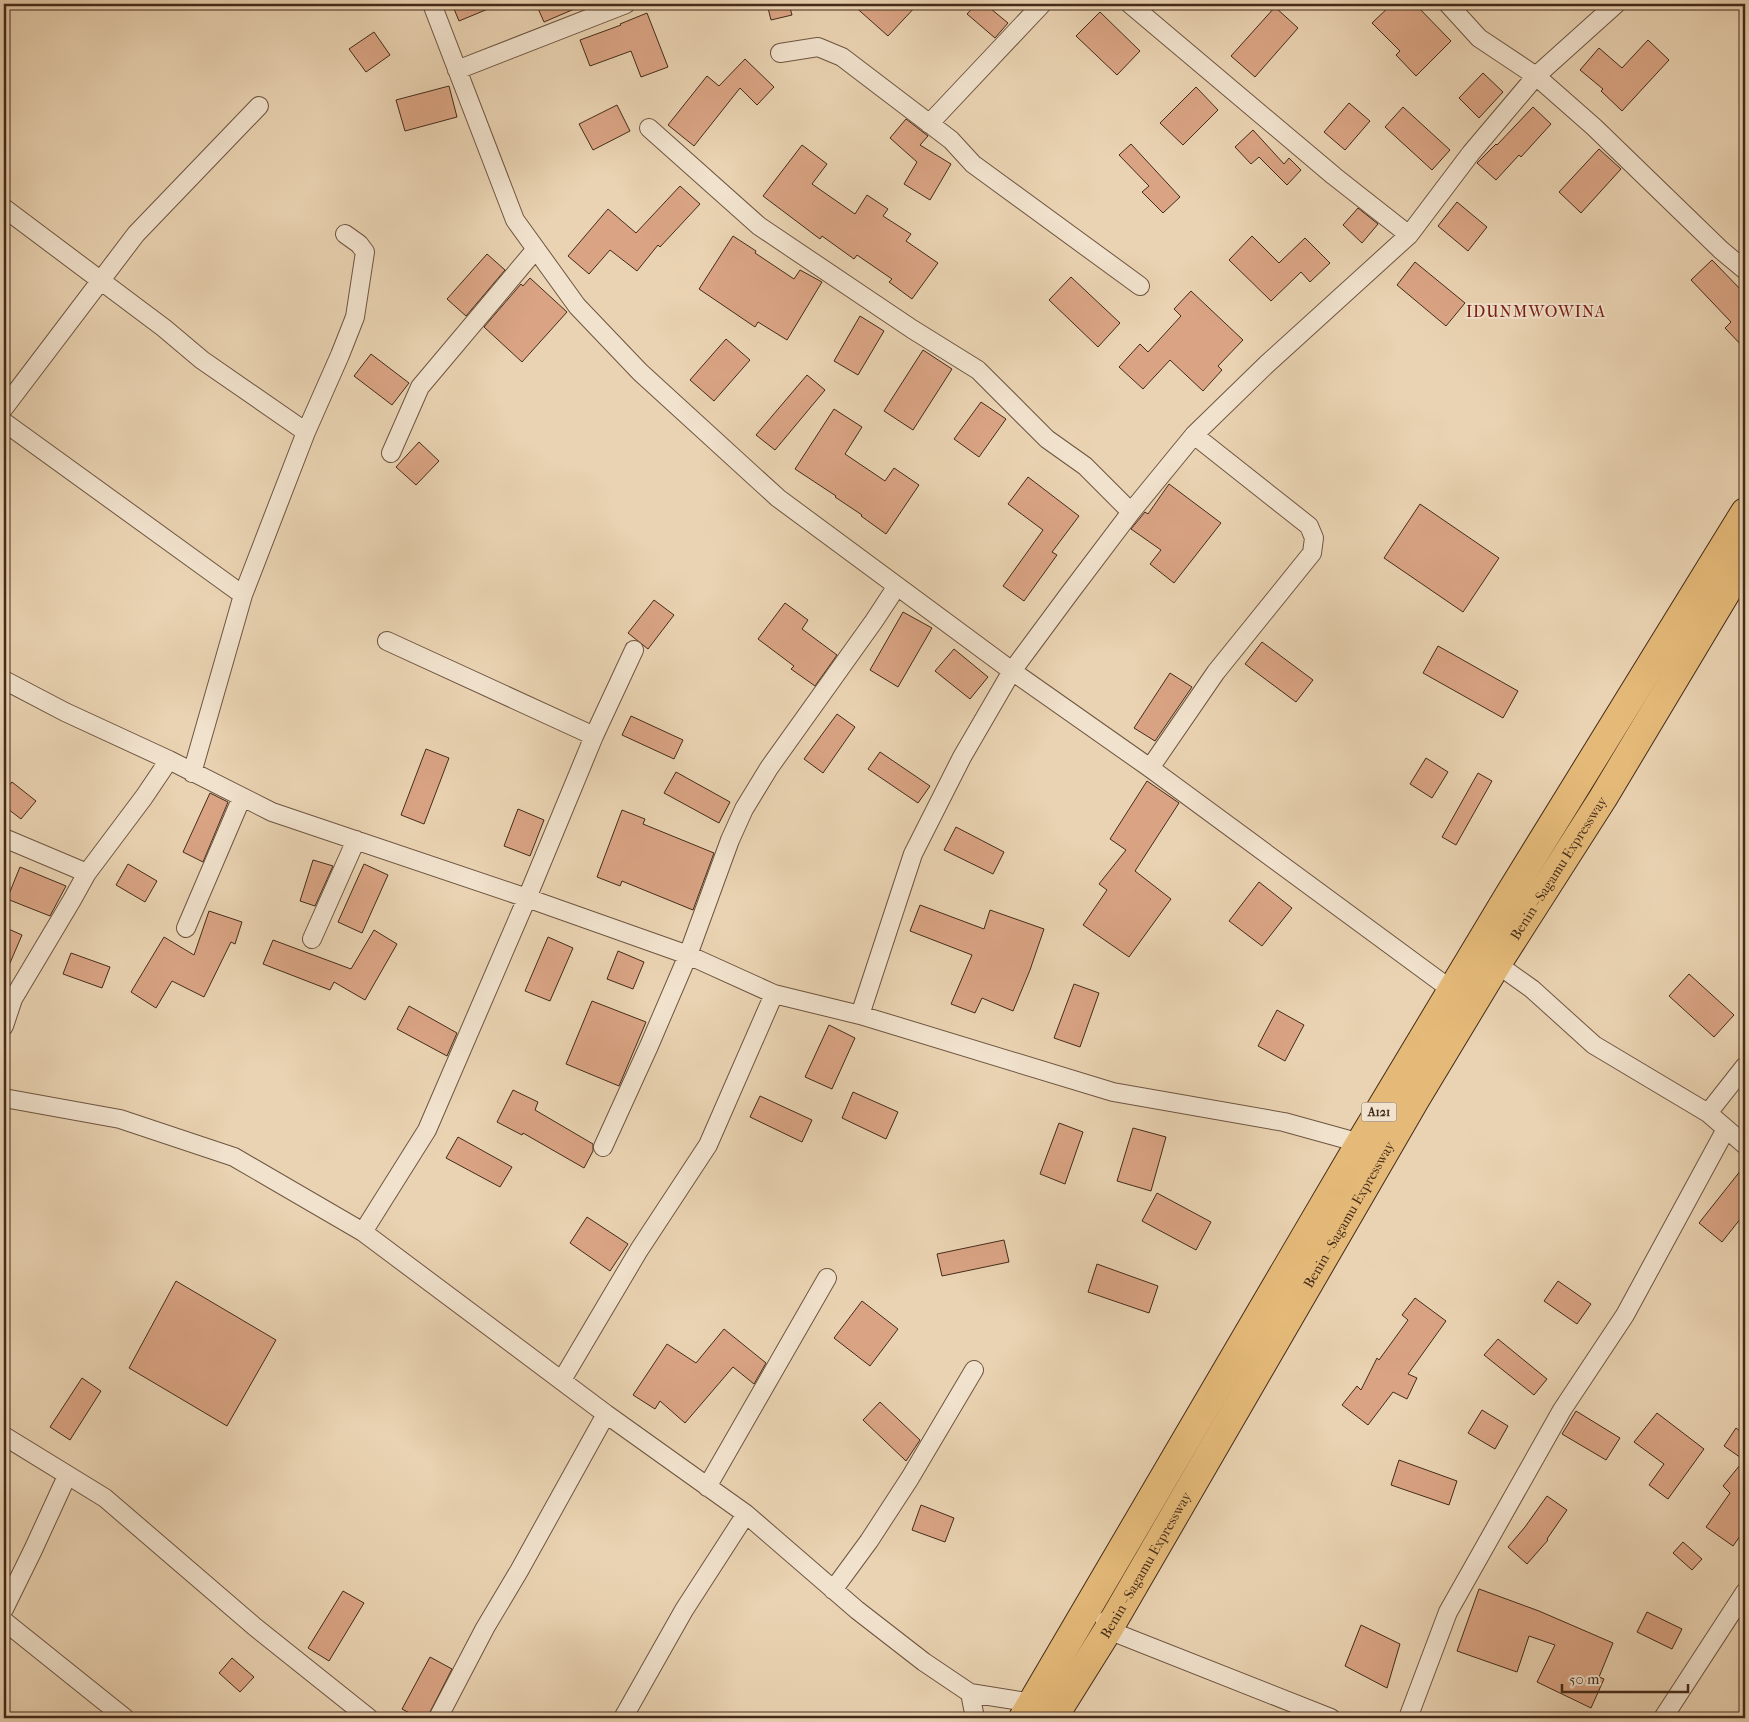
<svg xmlns="http://www.w3.org/2000/svg" width="1749" height="1722" font-family="'IM FELL French Canon',serif">
<style>
.building{fill:#daa484;stroke:#442b1a}
.lines{fill:none;stroke-linecap:round;stroke-linejoin:round}
.minor-casing{stroke:#6e5540;stroke-width:20}
.trunk-casing{stroke:#442b1a;stroke-width:30}
.minor{stroke:#f1e2cd;stroke-width:18}
.trunk{stroke:#e5ba79;stroke-width:28}
.labels{text-anchor:middle;stroke-width:4;stroke-linejoin:round;paint-order:stroke}
.shield{fill:#f1e2cd;stroke:#786250;stroke-width:1}
.shield-label{font-size:12px;font-weight:bold;fill:#442b1a}
.street-label{font-size:14px;fill:#442b1a;stroke:#f1e2cd}
.quarter-label{font-size:16px;letter-spacing:1px;fill:#7a1f14;stroke:#f1e2cd}
</style>
<rect width="100%" height="100%" fill="#ead3b2"/>
<filter id="stains"><feTurbulence type="fractalNoise" baseFrequency=".004" numOctaves="4"/><feColorMatrix values="0 0 0 0 .2 0 0 0 0 .09 0 0 0 0 .02 0 0 0 .5 -.17"/></filter>
<radialGradient id="worn" r=".72"><stop offset=".6" stop-color="#630" stop-opacity="0"/><stop offset="1" stop-color="#630" stop-opacity=".3"/></radialGradient>
<path class="building" d="M452,4H500L459,21Z
M536,4H586L544,22Z
M767,4H789L792,15L771,20Z
M852,4H918L888,36Z
M976,4H985L1008,23L995,38L967,14Z
M1392,4H1415L1451,41L1416,76L1396,55L1400,51L1372,23Z
M1275,7L1298,28L1255,77L1231,56Z
M1100,12L1140,51L1117,75L1076,36Z
M647,13L668,67L641,77L631,51L590,66L580,40L621,25L620,24Z
M374,32L390,55L366,72L349,49Z
M1648,40L1669,60L1622,111L1601,91L1603,89L1580,70L1599,48L1622,68Z
M745,59L774,87L757,105L740,88L694,146L668,125L707,76L719,86Z
M1483,73L1503,92L1479,118L1459,98Z
M449,86L457,117L405,131L396,100Z
M1196,87L1218,110L1183,145L1160,123Z
M1349,103L1370,121L1345,150L1324,132Z
M617,105L630,131L593,150L579,124Z
M1403,107L1450,150L1432,170L1385,127Z
M1533,107L1551,124L1521,157L1519,155L1496,180L1477,163L1496,144L1497,145Z
M906,119L928,136L920,145L951,164L930,200L904,184L917,162L890,138Z
M1253,130L1284,164L1289,158L1301,170L1287,185L1259,157L1251,164L1235,147Z
M1131,144L1180,197L1163,213L1142,192L1149,186L1119,155Z
M802,145L827,164L812,184L855,214L867,195L888,209L883,216L911,234L906,241L938,263L912,299L889,282L892,279L857,255L854,259L822,236L820,239L763,196Z
M1599,149L1621,169L1581,213L1559,192Z
M680,186L700,204L660,247L658,245L637,271L610,250L589,274L568,256L608,209L636,233Z
M1457,202L1487,227L1468,251L1438,226Z
M1358,208L1378,224L1362,243L1343,225Z
M733,236L756,251L755,253L794,279L800,270L822,282L787,340L758,322L755,327L699,289Z
M1252,236L1279,263L1305,238L1330,263L1310,282L1301,272L1271,301L1229,260Z
M487,254L505,270L466,316L447,299Z
M1712,260L1745,294V349L1725,328L1731,322L1691,280Z
M1415,262L1465,303L1446,326L1397,285Z
M1071,277L1120,323L1098,347L1049,300Z
M530,278L567,312L522,362L484,327L521,284L523,286Z
M1191,291L1243,340L1218,366L1222,370L1203,391L1170,360L1143,389L1119,367L1140,344L1148,352L1181,316L1174,309Z
M860,316L884,331L858,375L834,361Z
M726,339L750,360L714,401L690,380Z
M923,350L952,369L913,430L884,411Z
M371,354L409,383L392,405L354,376Z
M807,375L825,390L775,450L756,435Z
M981,402L1006,419L979,457L954,439Z
M834,409L862,427L845,454L885,481L894,468L919,485L886,534L861,516L862,515L835,497L836,496L795,469Z
M419,442L439,461L416,485L396,467Z
M1028,477L1079,516L1052,552L1057,555L1024,601L1003,586L1043,530L1008,504Z
M1169,484L1221,523L1174,583L1150,564L1161,550L1131,529L1145,512L1148,514Z
M1420,504L1499,558L1463,612L1384,558Z
M654,600L674,615L648,649L628,633Z
M785,603L808,620L802,629L837,655L815,686L791,669L794,666L758,639Z
M903,612L932,628L898,687L870,670Z
M1262,642L1313,680L1296,702L1245,664Z
M1438,646L1518,691L1503,718L1423,673Z
M954,649L988,677L970,699L935,671Z
M1170,673L1192,687L1155,741L1134,728Z
M837,714L855,727L823,773L804,759Z
M631,716L683,740L674,759L622,735Z
M426,749L449,758L424,824L401,815Z
M880,752L930,786L918,803L868,769Z
M1426,758L1448,772L1432,798L1410,784Z
M676,772L730,802L719,823L664,793Z
M1478,773L1492,781L1456,845L1442,837Z
M1147,781L1179,803L1135,871L1171,899L1129,957L1083,925L1107,890L1099,884L1126,850L1110,839Z
M12,782L36,801L21,819L4,806V792Z
M210,793L228,802L203,862L183,852Z
M518,809L544,820L530,856L504,846Z
M622,810L645,819L643,824L714,853L693,910L622,881L620,886L597,877Z
M956,827L1004,852L993,874L944,850Z
M313,860L333,866L315,906L300,901Z
M128,864L157,881L145,902L116,885Z
M364,864L388,875L362,933L338,922Z
M20,867L66,886L50,916L7,899Z
M1259,882L1292,908L1262,946L1229,921Z
M920,905L984,929L990,910L1044,929L1030,970L1013,1011L982,998L975,1013L951,1004L972,955L910,931Z
M209,911L242,922L235,944L231,942L204,997L172,981L156,1008L131,992L164,937L194,955Z
M4,927L22,935L4,977Z
M374,930L397,944L365,1000L334,982L330,990L263,964L273,940L351,969Z
M548,937L573,948L550,1001L525,991Z
M618,951L644,962L633,989L607,979Z
M71,953L110,967L102,988L63,974Z
M1689,974L1734,1015L1714,1037L1669,996Z
M1074,984L1099,993L1080,1047L1054,1038Z
M592,1001L646,1022L619,1086L566,1064Z
M409,1006L457,1033L447,1056L397,1029Z
M1277,1010L1304,1025L1285,1061L1258,1046Z
M829,1025L855,1038L832,1089L805,1077Z
M513,1090L538,1102L535,1110L593,1144V1151L584,1168L523,1133L522,1135L497,1122Z
M853,1092L898,1112L886,1139L842,1118Z
M760,1096L812,1120L802,1142L750,1117Z
M1059,1123L1083,1132L1065,1184L1040,1174Z
M1133,1128L1166,1137L1151,1191L1117,1181Z
M458,1137L512,1167L500,1187L446,1158Z
M1745,1165V1213L1722,1242L1699,1223Z
M1157,1193L1211,1222L1196,1250L1142,1221Z
M587,1217L628,1244L610,1271L570,1243Z
M1004,1240L1009,1262L942,1276L937,1254Z
M1097,1264L1158,1286L1149,1313L1088,1292Z
M176,1281L276,1340L227,1426L129,1368Z
M1558,1281L1591,1304L1577,1324L1544,1301Z
M1415,1298L1446,1321L1408,1374L1417,1378L1407,1399L1393,1392L1368,1425L1342,1405L1357,1386L1361,1390L1377,1358L1379,1360L1408,1320L1402,1315Z
M862,1301L898,1329L870,1366L834,1338Z
M724,1329L766,1363L754,1384L733,1367L685,1423L660,1401L655,1409L633,1395L667,1344L696,1363Z
M1498,1339L1547,1379L1534,1395L1484,1355Z
M82,1378L101,1391L70,1440L50,1427Z
M880,1402L920,1440L906,1461L863,1420Z
M1482,1410L1508,1426L1495,1449L1468,1433Z
M1576,1411L1620,1438L1606,1460L1562,1434Z
M1657,1413L1704,1449L1668,1499L1649,1485L1664,1464L1634,1442Z
M1736,1428L1745,1435V1529L1733,1546L1706,1527L1730,1493L1723,1486L1744,1460L1724,1446Z
M1399,1460L1457,1481L1449,1505L1391,1485Z
M1547,1496L1567,1510L1547,1539L1548,1540L1527,1564L1508,1547L1525,1527Z
M921,1505L954,1518L945,1542L912,1530Z
M1683,1542L1702,1559L1692,1570L1673,1553Z
M1479,1589L1539,1611L1613,1643L1599,1677L1604,1679L1591,1708L1537,1682L1555,1645L1529,1636L1517,1672L1457,1651Z
M343,1591L364,1603L329,1661L308,1648Z
M1647,1612L1682,1629L1672,1649L1637,1632Z
M1361,1625L1400,1644L1387,1688L1345,1666Z
M430,1657L452,1669L427,1718H419L402,1709Z
M232,1658L254,1677L240,1692L219,1673Z"/>
<g class="lines">
<g class="minor-casing">
<path id="minor" d="M432,4L515,220L577,306L640,372L778,498L1012,671L1150,768L1453,991
M1130,4L1334,176L1409,235
M1448,4L1479,38L1536,76L1594,127L1721,250L1745,270
M780,53L818,47L842,57L951,140L973,164L1140,286
M457,70L626,4
M929,124L1042,4
M649,128L759,226L912,329L978,370L1047,439L1085,466L1131,512
M4,208L164,328L202,360L306,432
M4,408L136,234L259,106
M4,422L243,595
M391,453L420,387L536,249
M387,641L594,736
M4,680L65,712L169,760L272,812L527,898L688,955L774,994L860,1015L1113,1092L1284,1122L1360,1143
M1150,768L1216,672L1312,553L1314,538L1309,526L1194,435
M192,773L243,595L306,432L340,355L355,317L365,252L359,244L345,234
M4,838L87,873
M186,928L242,797
M312,939L356,840
M1497,964L1532,989L1594,1045L1708,1113L1745,1145
M860,1015L913,854L962,757L1012,671L1069,594L1131,512L1194,435L1267,364L1409,235L1471,153L1536,76L1616,4
M4,1026L13,999L72,900L87,873L144,797L169,760
M4,1098L120,1119L234,1157L363,1232L606,1414L746,1514L857,1610L924,1662L970,1693L1033,1703
M1708,1113L1745,1066
M603,1147L649,1046L688,955L730,840L744,809L769,768L874,621L897,586
M363,1232L427,1130L527,898L594,736L634,650
M562,1380L639,1250L708,1145L774,994
M4,1436L105,1498L255,1627L369,1718
M707,1487L827,1278
M833,1590L869,1541L910,1478L974,1370
M4,1609L33,1550L67,1476
M4,1621L125,1718
M1105,1621L1108,1630L1331,1718
M970,1693L975,1718
M438,1718L485,1628L519,1571L606,1414
M623,1718L684,1610L746,1514
M1408,1718L1448,1612L1562,1410L1625,1315L1726,1129
M1663,1718L1745,1592"/>
</g>
<g class="trunk-casing">
<g id="trunk">
<path d="M1023,1718L1360,1143L1509,895L1745,512"/>
<path id="s1" d="M1053,1718L1108,1630L1415,1100L1497,964L1603,798L1745,561"/>
</g>
</g>
<use href="#minor" class="minor"/>
<use href="#trunk" class="trunk"/>
</g>
<g class="labels">
<rect class="shield" x="1361.5" y="1102.5" width="35" height="19" rx="4"/>
<g class="shield-label">
<text x="1379" y="1116">A121</text>
</g>
<g class="street-label">
<text dy="5" stroke="none"><textPath href="#s1" startOffset="989">Benin - Sagamu Expressway</textPath></text>
<text dy="5" stroke="none"><textPath href="#s1" startOffset="584">Benin - Sagamu Expressway</textPath></text>
<text dy="5" stroke="none"><textPath href="#s1" startOffset="179">Benin - Sagamu Expressway</textPath></text>
</g>
<g class="quarter-label">
<text x="1536" y="317">IDUNMWOWINA</text>
</g>
</g>
<rect width="1749" height="1722" fill="none" stroke="#ead3b2" stroke-width="20"/>
<rect x="5" y="5" width="1739" height="1712" fill="none" stroke="#442b1a" stroke-width="2.5"/>
<rect x="10" y="10" width="1729" height="1702" fill="none" stroke="#442b1a"/>
<path d="M1562 1684v8h126v-8" fill="none" stroke="#442b1a" stroke-width="2.5"/>
<text x="1569" y="1684" font-size="15" fill="#442b1a" stroke="#f1e2cd" stroke-width="4" paint-order="stroke">50 m</text>
<rect width="100%" height="100%" filter="url(#stains)"/>
<rect width="100%" height="100%" fill="url(#worn)"/>
</svg>
